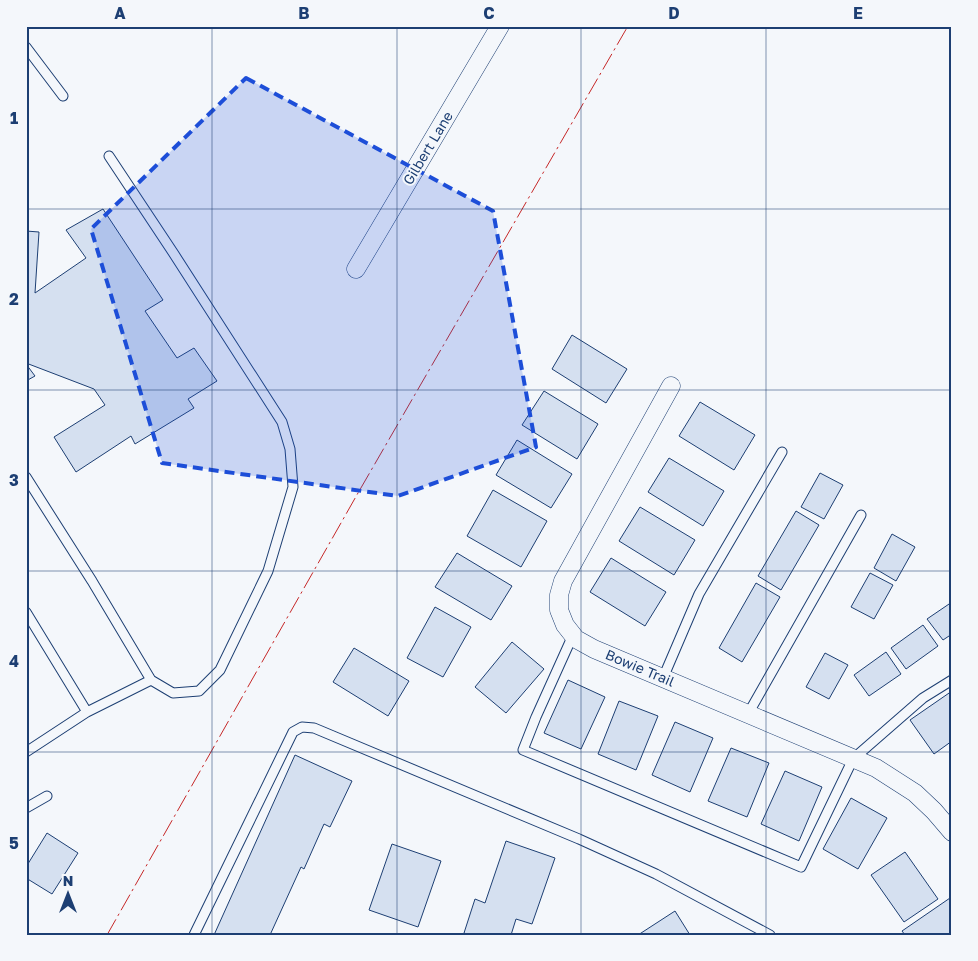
<svg xmlns="http://www.w3.org/2000/svg" width="978" height="961" font-family="'Golos Text',sans-serif">
<style>
.building{fill:#d5e0f0;stroke:#1d3f73}
.lines{fill:none;stroke-linecap:round;stroke-linejoin:round}
.lane-casing{stroke:#1d3f73;stroke-width:11}
.street-casing{stroke:#1d3f73;stroke-width:19}
.lane{stroke:#f4f7fb;stroke-width:9}
.street{stroke:#f4f7fb;stroke-width:18}
.power{stroke:#c62828;stroke-width:1;stroke-dasharray:18 4 2.5 4;stroke-linecap:butt}
.marked{fill:#1d4ed8;fill-opacity:0.2;stroke:#1d4ed8;stroke-width:4;stroke-dasharray:10 6;stroke-linejoin:round}
.grid{fill:none;stroke:#1d3f73;stroke-width:1;stroke-opacity:0.55}
.labels{text-anchor:middle;stroke-width:4;stroke-linejoin:round;paint-order:stroke}
.street-label{font-size:14px;fill:#1d3f73;stroke:#f4f7fb}
.neatline{fill:none;stroke:#1d3f73;stroke-width:2}
.grid-label{font-size:16px;text-anchor:middle;font-weight:bold;fill:#1d3f73}
</style>
<rect width="100%" height="100%" fill="#f4f7fb"/>
<path class="building" d="M103,209L163,300L145,311L177,358L194,348L217,381L188,399L194,408L135,444L131,436L76,472L54,437L105,405L94,389L26,363V231L39,232L35,293L86,258L66,230Z
M572,335L627,369L606,403L552,369Z
M26,364L35,376L26,381Z
M544,391L598,424L577,459L522,425Z
M700,402L755,435L734,470L679,436Z
M517,440L572,474L551,508L496,475Z
M669,458L724,491L703,526L648,492Z
M820,473L843,485L824,519L801,507Z
M493,490L547,521L521,567L467,536Z
M640,507L695,540L674,575L619,541Z
M796,511L819,525L781,590L758,576Z
M892,534L915,547L896,581L874,568Z
M457,553L512,586L491,620L435,587Z
M611,558L666,592L645,626L590,592Z
M870,573L893,585L874,619L851,607Z
M756,583L780,597L742,662L719,648Z
M952,602V634L943,640L927,619Z
M435,607L471,627L443,677L407,658Z
M923,625L938,646L906,669L891,648Z
M512,642L544,669L506,713L475,687Z
M354,648L409,681L388,716L333,682Z
M886,652L901,674L869,696L854,675Z
M825,653L848,665L829,699L806,687Z
M568,680L605,697L581,749L544,733Z
M952,691V741L934,754L910,720Z
M619,701L658,716L636,770L598,754Z
M675,722L713,738L690,792L652,775Z
M731,748L769,763L747,817L708,801Z
M295,755L352,781L330,827L324,824L304,869L301,867L270,935H214Z
M785,771L822,787L799,841L761,824Z
M851,798L887,818L858,869L823,849Z
M47,833L78,853L52,894L26,878V867Z
M506,841L555,858L532,924L516,919L511,935H470L464,933L475,899L485,903Z
M392,844L441,861L418,927L369,910Z
M905,852L938,899L904,922L871,875Z
M950,898L952,901V935H905L902,931Z
M675,911L690,935H638Z"/>
<g class="lines">
<g class="lane-casing">
<path id="lane" d="M26,47L63,96
M26,477L92,581L151,680
M26,612L87,712L26,752
M573,635L536,717L523,750L801,867L853,759L923,698L952,680
M663,678L699,594L782,452
M87,712L151,680L173,693L199,691L220,670L268,571L293,487L290,449L282,422L174,254L109,156
M748,714L861,515
M26,808L47,796
M194,935L293,732L302,727L314,728L579,839L656,874L770,935"/>
</g>
<g class="street-casing">
<path id="street" d="M356,269L500,26
M671,386L563,581L559,595V610L565,625L576,639L594,649L876,768L915,793L934,811L952,832"/>
</g>
<use href="#lane" class="lane"/>
<use href="#street" class="street"/>
<path class="power" d="M107,935L358,493L628,26"/>
</g>
<path class="marked" d="M246,78L493,211L536,447L398,496L162,463L91,229Z"/>
<path class="grid" d="M212,26V935M397,26V935M581,26V935M766,26V935M26,209H952M26,390H952M26,571H952M26,752H952"/>
<g class="labels">
<g class="street-label">
<text transform="translate(428 148) rotate(-59)" y="5">Gilbert Lane</text>
<text transform="translate(640 668) rotate(23)" y="5">Bowie Trail</text>
</g>
</g>
<rect width="978" height="961" fill="none" stroke="#f4f7fb" stroke-width="55"/>
<g transform="translate(68 894)" stroke="#f4f7fb" stroke-width="4" paint-order="stroke">
<path d="M0-4L9 19L0 12L-9 19Z" fill="#1d3f73"/>
<text y="-8" font-size="14" font-weight="bold" text-anchor="middle" fill="#1d3f73">N</text>
</g>
<rect x="28" y="28" width="922" height="906" class="neatline"/>
<g class="grid-label">
<text x="120" y="19">A</text>
<text x="304" y="19">B</text>
<text x="489" y="19">C</text>
<text x="674" y="19">D</text>
<text x="858" y="19">E</text>
<text x="14" y="124">1</text>
<text x="14" y="305">2</text>
<text x="14" y="486">3</text>
<text x="14" y="667">4</text>
<text x="14" y="849">5</text>
</g>
</svg>
